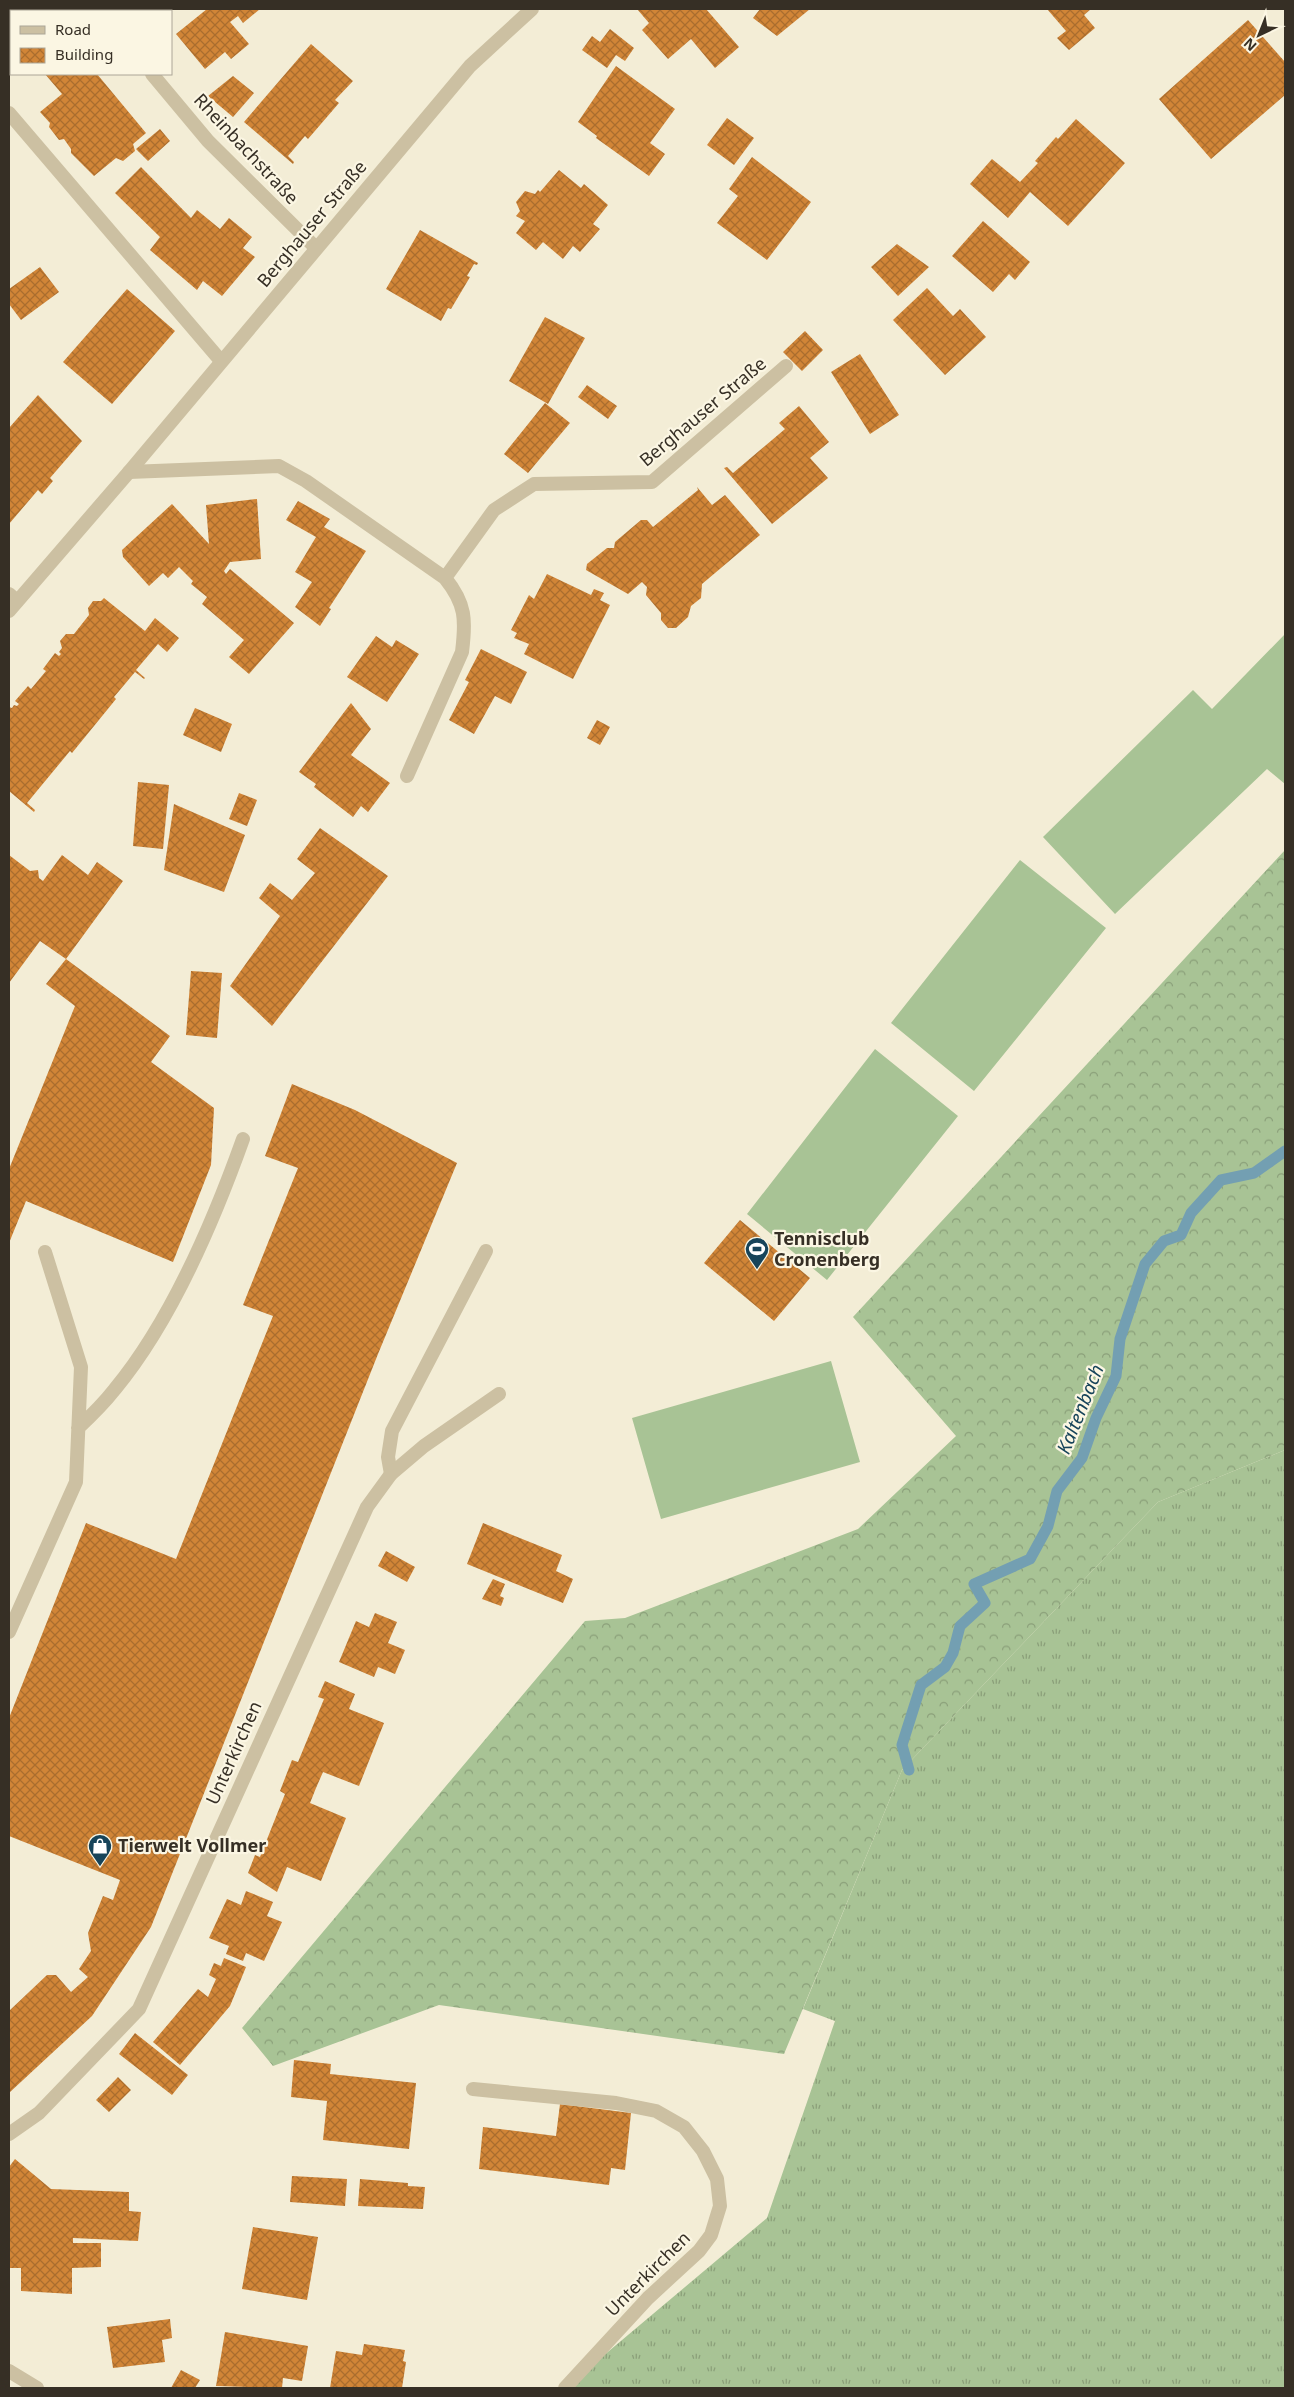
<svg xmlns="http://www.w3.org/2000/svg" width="1294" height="2397" font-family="'Noto Sans',sans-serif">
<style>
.grass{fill:url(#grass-tufts)}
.forest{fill:url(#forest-crowns)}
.pitch{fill:#a8c395}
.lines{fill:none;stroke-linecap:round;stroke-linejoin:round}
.stream{stroke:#739fb2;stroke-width:11}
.building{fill:url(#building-cross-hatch)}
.service{stroke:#ccc0a2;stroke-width:14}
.minor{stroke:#ccc0a2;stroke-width:14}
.tertiary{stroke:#ccc0a2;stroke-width:14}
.labels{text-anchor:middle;stroke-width:4.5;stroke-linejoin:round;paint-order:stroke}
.street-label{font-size:18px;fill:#362f25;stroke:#fbf6e3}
.poi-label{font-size:18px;font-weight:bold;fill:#362f25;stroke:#fbf6e3;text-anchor:start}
.water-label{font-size:19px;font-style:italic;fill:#17445a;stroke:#fbf6e3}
</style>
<defs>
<pattern id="grass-tufts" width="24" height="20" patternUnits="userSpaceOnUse" patternTransform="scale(1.25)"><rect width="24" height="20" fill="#a8c395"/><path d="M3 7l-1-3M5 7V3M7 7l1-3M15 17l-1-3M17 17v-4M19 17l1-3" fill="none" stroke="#8a9f79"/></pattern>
<pattern id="forest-crowns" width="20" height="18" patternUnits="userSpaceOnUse" patternTransform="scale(1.25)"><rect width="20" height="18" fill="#a8c395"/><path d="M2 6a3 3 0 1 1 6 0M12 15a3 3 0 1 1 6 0" fill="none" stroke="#8a9f79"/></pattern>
<pattern id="building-cross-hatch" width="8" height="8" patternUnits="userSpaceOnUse" patternTransform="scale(1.25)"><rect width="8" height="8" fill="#d18537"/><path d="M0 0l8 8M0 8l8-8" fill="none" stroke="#aa6d2e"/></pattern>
</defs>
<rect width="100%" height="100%" fill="#f3edd6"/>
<path class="grass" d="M1285,1450V2388H565L767,2218L835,2021L803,2009L902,1770L1158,1502Z"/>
<path class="forest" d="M1285,850V1450L1158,1502L902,1770L784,2054L439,2005L273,2066L242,2028L585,1621L625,1618L858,1529L956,1436L853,1317Z"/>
<path class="pitch" d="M1285,634V784L1267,769L1115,914L1043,837L1193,690L1212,709Z
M1020,860L1106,928L974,1091L891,1023Z
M875,1049L958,1116L827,1280L747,1214Z
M831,1361L860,1462L661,1519L632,1418Z"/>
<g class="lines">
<path class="stream" d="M909,1770L902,1745L921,1685L945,1667L953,1653L960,1626L985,1603L974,1584L1030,1559L1048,1526L1057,1491L1082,1458L1096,1418L1116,1376L1120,1339L1145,1264L1164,1241L1181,1235L1191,1213L1221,1180L1254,1173L1285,1151"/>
</g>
<path class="building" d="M9,9H41L43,11H11V70L9,72Z
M207,9H260L243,23L238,16L230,22L249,44L231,59L225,52L205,69L176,34Z
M637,9H706L739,47L715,68L691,39L668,59L642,30L649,23Z
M760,9H810L777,36L753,18Z
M1047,9H1091L1084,15L1095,28L1069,50L1057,38L1066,31Z
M1248,20L1285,62V95L1211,159L1159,99Z
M610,29L634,48L625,61L616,55L607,68L582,50L592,36L600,42Z
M311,44L353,81L335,100L339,103L308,139L305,136L288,156L294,162L293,164L244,122Z
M616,66L675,109L650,143L665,154L649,176L596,138L597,136L578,122Z
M45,74H97L146,133L133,144L135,151L123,161L116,158L94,176L71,153V149L64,139L59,140L49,127L50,123L40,112L62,94Z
M233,76L254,93L233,117L208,96Z
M727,118L754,138L734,165L707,145Z
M1076,119L1125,163L1068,226L1030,192L1008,218L970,184L992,159L1020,182L1038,163L1035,161L1056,137L1058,139Z
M160,129L170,141L148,161L136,149Z
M752,157L811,202L767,260L717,223L738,196L729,189Z
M141,167L191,218L197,210L220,229L229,218L252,237L243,248L255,257L222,296L203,281L197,290L150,250L160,237L115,193Z
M559,170L581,188L584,184L608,205L593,224L600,229L580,252L573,246L563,259L543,242L536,250L516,233L525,221L516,216L520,211L516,202L525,191L535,194L538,190L540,192Z
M983,221L1030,262L1015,280L1009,274L993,292L952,256Z
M420,230L478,263L477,265L474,264L467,276L470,277L451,309L448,308L441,321L386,289Z
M897,244L929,267L898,296L871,267Z
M40,267L59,292L21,320L9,304V289Z
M927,288L953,316L960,309L986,337L945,375L893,320Z
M127,289L175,331L112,404L63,362Z
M545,317L585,338L548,404L509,381Z
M805,331L823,350L802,371L783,352Z
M860,354L899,415L870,434L831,372Z
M587,385L617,406L608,419L578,397Z
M38,395L82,441L50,478L53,481L42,494L38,490L9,524V428Z
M545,403L570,423L528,473L504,454Z
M799,406L829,442L810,458L828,478L772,524L724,468L727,467L733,473L785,429L779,423Z
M697,487L712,505L725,495L760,535L702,584L701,598L691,606L688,617L676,628H668L661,620V613L646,595L647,587L642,582L628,594L586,570L587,564L607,548H614L615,542L641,520H647L653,527L698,490Z
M257,499L261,559L230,562L224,571L226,574L230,569L294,623L249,674L229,657L244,640L202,604L207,597L191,584L193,581L179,567L168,578L163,573L149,586L123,557L122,550L172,504L209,544L206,505Z
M298,501L330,519L324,527L366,551L329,608L331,609L320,626L295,607L312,582L295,572L316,537L286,520Z
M547,574L591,595L594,589L604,593L600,600L610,605L573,679L524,654L529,644L514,638L517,633L511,630L529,595L534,599Z
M104,598L145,631L155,618L179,638L167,652L158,644L136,670L145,678L144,679L135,672L114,697L116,699L72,753L70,751L27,803L35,810L34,812L9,791V707L12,708L14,705L17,706L19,704L15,701L28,686L31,689L46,671L43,669L55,653L59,656L61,654L59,652L62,648L60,641L66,634H74L89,615L88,608L93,601H101Z
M376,636L392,647L396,640L419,654L387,702L347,677Z
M481,649L527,672L511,704L495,696L474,734L449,720L469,682L465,680Z
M351,703L371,729L351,755L390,783L368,812L361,806L353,817L314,787L316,784L299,772Z
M195,708L232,724L221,752L183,735Z
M597,720L610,727L600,745L587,738Z
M138,782L169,785L163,849L133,846Z
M239,793L257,800L247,826L229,819Z
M174,804L245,835L224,892L164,870Z
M320,828L388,876L272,1026L230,986L280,916L259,898L270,883L292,900L315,873L297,859Z
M9,855L30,871L38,870L39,878L43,881L62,855L88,875L97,862L123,881L66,959L170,1036L151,1062L214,1108L211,1165L173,1262L26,1201L9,1243V1169L75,1006L46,984L66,959L40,941L9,983Z
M191,971L222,973L217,1038L186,1035Z
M292,1084L355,1110L457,1163L378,1354L151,1927L92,2016L9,2093V2011L47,1975H56L71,1992L88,1977L79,1969L91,1951L88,1933L103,1896L113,1900L120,1880L9,1836V1718L86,1523L176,1559L273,1316L243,1305L298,1168L265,1156Z
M740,1220L810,1278L774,1321L704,1263Z
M483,1523L562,1555L556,1571L573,1579L563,1603L467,1564Z
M386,1551L415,1567L407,1582L378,1566Z
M493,1579L505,1584L500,1596L504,1598L501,1606L482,1599Z
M375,1613L397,1622L388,1643L405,1650L395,1674L378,1667L374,1677L339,1662L356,1621L369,1627Z
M325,1681L355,1694L349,1709L384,1723L359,1786L323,1772L316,1788L310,1803L346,1818L321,1881L287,1867L277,1892L248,1873L255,1855L260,1857L285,1794L280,1791L292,1760L298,1762L324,1699L318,1697Z
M246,1891L273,1902L267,1916L282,1922L264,1961L246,1953L243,1961L226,1954L229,1946L209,1938L227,1899L241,1905Z
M224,1958L246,1967L230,2006L180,2065L153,2042L198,1989L208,1997L216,1979L209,1975L214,1963L221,1966Z
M135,2033L188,2075L172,2095L119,2054Z
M294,2060L331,2064L330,2074L416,2083L409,2149L323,2140L327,2101L291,2097Z
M118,2077L131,2090L109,2112L96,2100Z
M560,2104L631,2113L625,2170L611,2168L609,2185L479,2169L483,2127L556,2136Z
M15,2159L51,2189L129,2192V2211L141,2212L138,2241L73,2238V2243H101V2267L72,2268V2294L21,2291V2268H9V2167Z
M292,2176L347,2179L345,2206L290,2202Z
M360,2179L408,2183V2186L425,2187L423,2209L358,2206Z
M253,2227L318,2237L307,2300L242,2289Z
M170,2319L172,2338L162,2340L165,2362L113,2368L107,2327Z
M225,2332L308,2346L302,2381L283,2378L282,2388L216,2386Z
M364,2344L405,2350L403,2361L406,2362L402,2388H330L336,2351L362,2355Z
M181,2370L200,2380L195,2388H171Z"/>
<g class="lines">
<path class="service" d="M9,113L221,361
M78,1428C91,1416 104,1403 115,1389C172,1320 213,1223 243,1139
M391,1474L388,1457L392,1431L486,1251
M9,1632L76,1482L81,1367L45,1252"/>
<path class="minor" d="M97,9L99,11
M152,74L208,141L316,248
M129,472L279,466L306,481L445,578L494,510L534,484L652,482L786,366
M9,594L17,601
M407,776L462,652C466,620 466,604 445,578
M473,2089L616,2103L656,2111L684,2127L703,2151L717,2179L720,2206L711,2235L699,2251L648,2298L565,2388
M9,2134L39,2113L139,2009L367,1507L391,1474L424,1446L499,1394
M9,2371L37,2388"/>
<path class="tertiary" d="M9,611L129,472L470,66L532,9"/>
</g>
<defs>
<g id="stadium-pin" transform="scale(1.25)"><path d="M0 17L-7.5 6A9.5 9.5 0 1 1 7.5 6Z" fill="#17445a" stroke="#fbf6e3"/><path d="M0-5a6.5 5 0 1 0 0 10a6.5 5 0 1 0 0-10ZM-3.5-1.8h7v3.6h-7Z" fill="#fff"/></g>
<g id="shop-pin" transform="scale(1.25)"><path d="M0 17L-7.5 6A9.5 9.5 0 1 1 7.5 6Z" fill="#17445a" stroke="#fbf6e3"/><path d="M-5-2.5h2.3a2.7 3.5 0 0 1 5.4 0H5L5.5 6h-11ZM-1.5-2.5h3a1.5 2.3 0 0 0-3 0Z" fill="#fff"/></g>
</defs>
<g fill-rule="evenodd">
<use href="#stadium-pin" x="757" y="1249"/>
<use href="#shop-pin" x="100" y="1846"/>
</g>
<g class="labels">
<g class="street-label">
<text transform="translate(246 149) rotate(47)" y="6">Rheinbachstraße</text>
<text transform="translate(312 224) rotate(-50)" y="6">Berghauser Straße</text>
<text transform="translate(703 412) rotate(-40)" y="6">Berghauser Straße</text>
<text transform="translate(234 1753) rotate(-66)" y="6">Unterkirchen</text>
<text transform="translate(648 2274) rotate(-45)" y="6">Unterkirchen</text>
</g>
<g class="poi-label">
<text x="774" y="1245">Tennisclub<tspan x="774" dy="21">Cronenberg</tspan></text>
<text x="118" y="1852">Tierwelt Vollmer</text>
</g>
<g class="water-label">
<text transform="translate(1080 1409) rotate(-68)" y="7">Kaltenbach</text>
</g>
</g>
<rect width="1294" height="2397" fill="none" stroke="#362f25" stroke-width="20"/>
<rect x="10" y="10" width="162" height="65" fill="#fbf6e3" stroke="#aca697"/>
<rect x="20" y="26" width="25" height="8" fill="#ccc0a2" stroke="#aca697"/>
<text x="55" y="35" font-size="15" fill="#362f25">Road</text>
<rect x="20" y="48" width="25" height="15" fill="url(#building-cross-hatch)" stroke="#aca697"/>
<text x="55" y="60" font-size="15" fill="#362f25">Building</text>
<g transform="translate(1259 35) rotate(223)" stroke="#fbf6e3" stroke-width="4" paint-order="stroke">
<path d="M0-4L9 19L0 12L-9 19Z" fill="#362f25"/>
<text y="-8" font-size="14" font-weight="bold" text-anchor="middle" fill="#362f25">N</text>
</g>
</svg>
